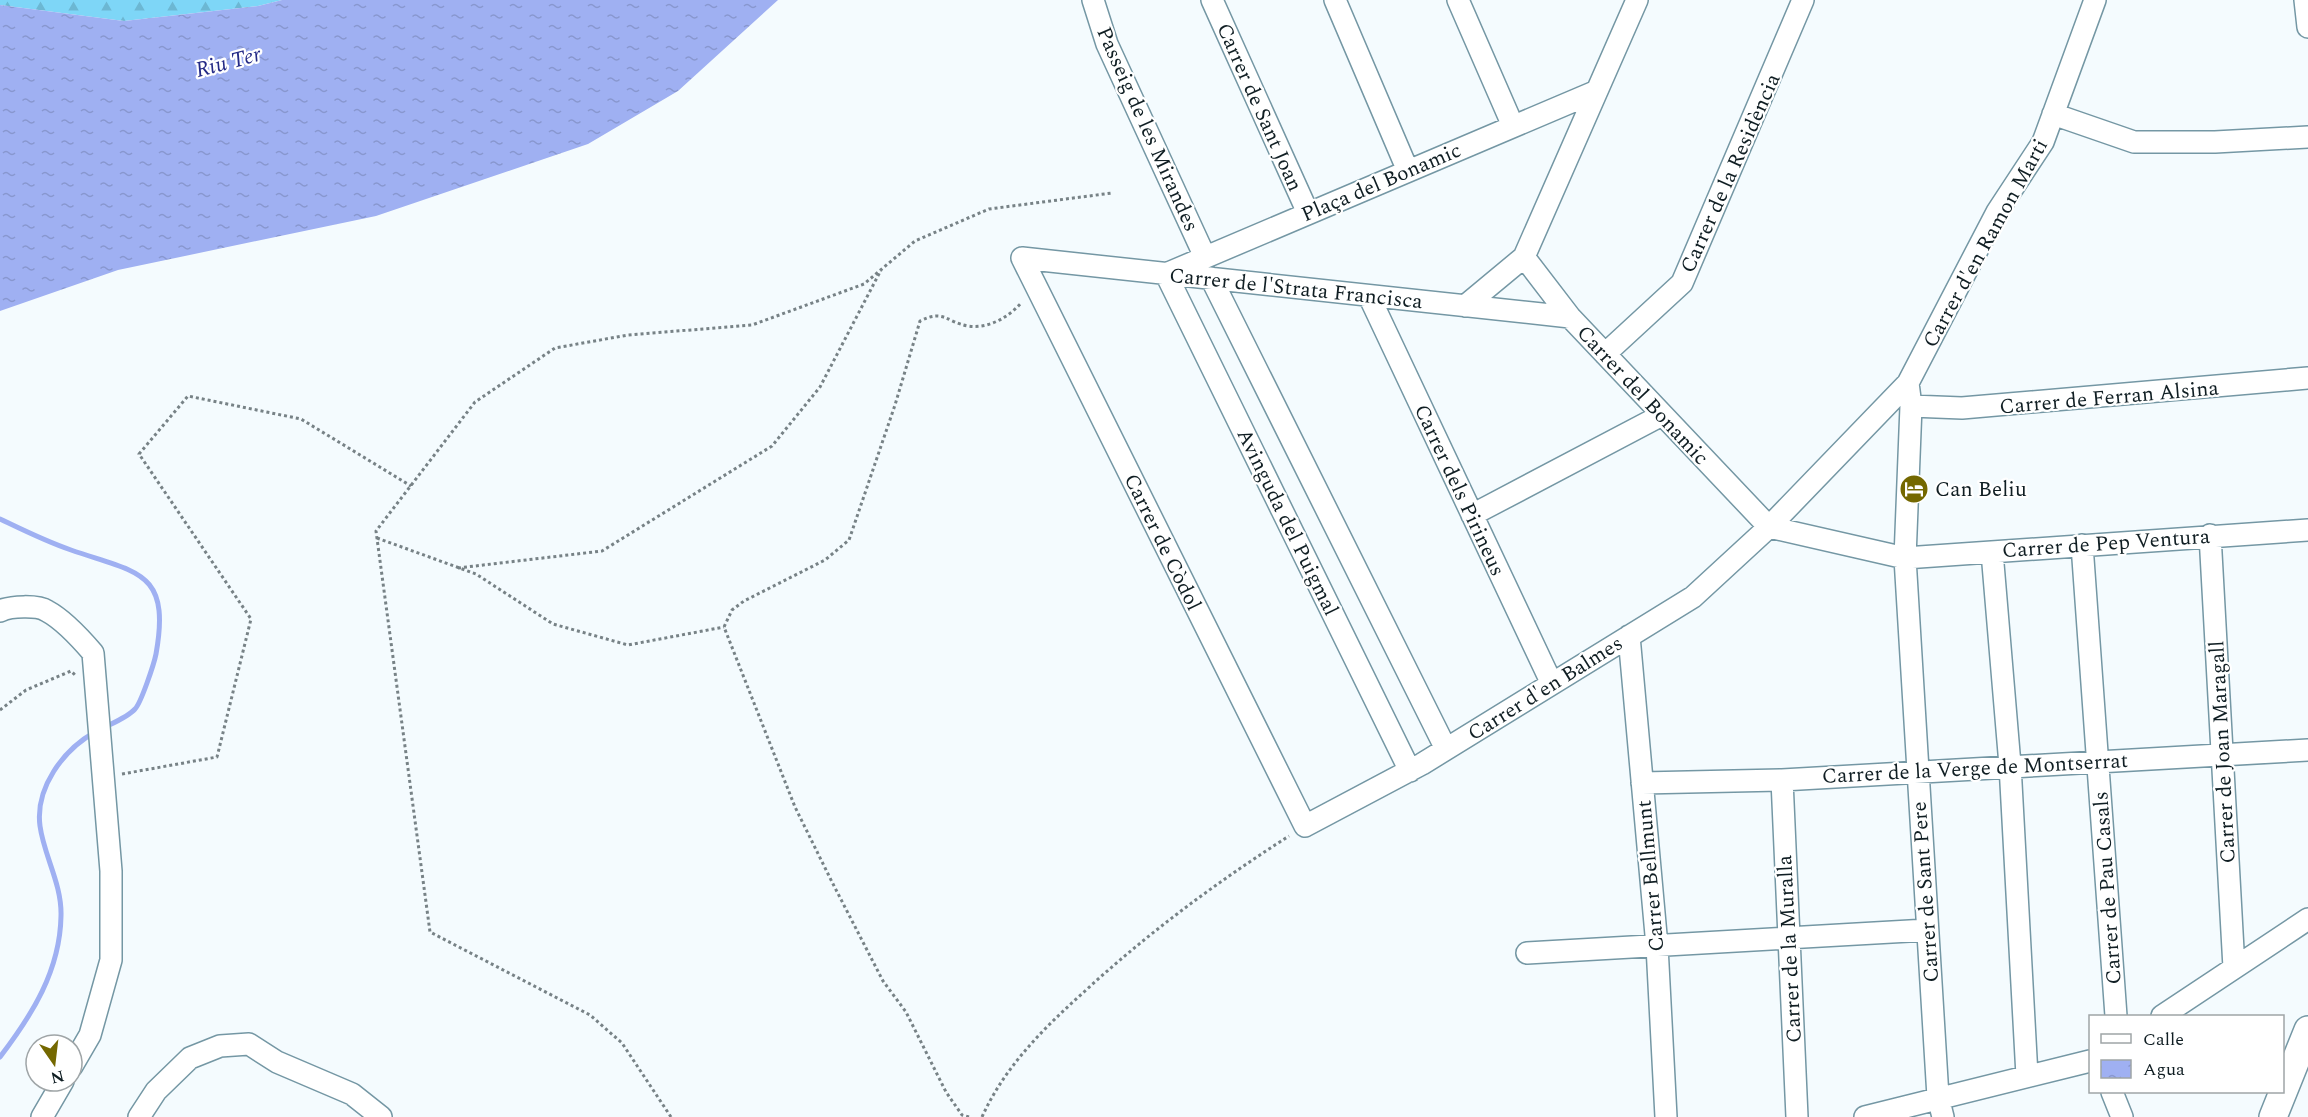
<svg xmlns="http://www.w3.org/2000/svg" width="2308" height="1117" font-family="Spectral,serif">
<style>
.forest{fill:url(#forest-firs)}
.water{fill:url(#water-ripples)}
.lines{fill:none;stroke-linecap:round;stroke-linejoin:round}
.stream{stroke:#9fb0f2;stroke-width:5}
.minor-casing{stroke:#7497a4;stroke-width:24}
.tertiary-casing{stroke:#7497a4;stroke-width:30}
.path{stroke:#778286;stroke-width:3;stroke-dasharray:3 3;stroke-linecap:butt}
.minor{stroke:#fff;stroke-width:21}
.tertiary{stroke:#fff;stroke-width:27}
.labels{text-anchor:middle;stroke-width:4.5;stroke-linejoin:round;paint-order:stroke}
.street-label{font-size:21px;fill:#101e23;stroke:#fff}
.poi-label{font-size:21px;fill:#101e23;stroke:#fff;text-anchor:start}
.water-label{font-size:22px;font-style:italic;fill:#242a86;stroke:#fff}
</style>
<defs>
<pattern id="forest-firs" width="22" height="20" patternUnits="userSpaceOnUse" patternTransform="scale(1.5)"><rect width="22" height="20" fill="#7ed6f7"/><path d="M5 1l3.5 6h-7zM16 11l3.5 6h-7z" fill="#6cb7d3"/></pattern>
<pattern id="water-ripples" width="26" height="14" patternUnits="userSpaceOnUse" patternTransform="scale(1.5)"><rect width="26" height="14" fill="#9fb0f2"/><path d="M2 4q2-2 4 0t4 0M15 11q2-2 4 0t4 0" fill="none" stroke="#8897cf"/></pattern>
</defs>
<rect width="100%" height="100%" fill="#f4fbfe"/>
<path class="forest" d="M0,0H282L258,6L124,21L0,5Z"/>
<path class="water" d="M282,0H778L678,91L588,144L376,216L118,270L0,311V5L124,21L258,6Z"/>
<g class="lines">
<path class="stream" d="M0,519C23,530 47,542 71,550C137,573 171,570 156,654C154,664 141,703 135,709C128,717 113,723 103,728
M0,1057C32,1015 60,971 61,916C62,884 44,856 40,826C35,788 63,750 95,732"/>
<g class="minor-casing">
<path id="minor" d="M1093,0L1107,44L1205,257
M1212,0L1308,213
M1335,0L1408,171
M1458,0L1513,126
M1637,0L1524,257L1570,317L1769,527
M2305,0L2308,27
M2053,114L2134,142H2215L2308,137
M1022,258L1305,826L1422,764L1693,597L1769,527L1908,383L1997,212L2043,142L2095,0
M1022,258L1570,317
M1211,278L1446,749
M1369,296L1552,684
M1465,306L1524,257
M1605,354L1682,283L1803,0
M1908,383L1911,406L1905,558L1938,1097L1943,1117
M1911,406L1962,408L2308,378
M1472,515L1662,415
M1769,527L1905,558L2308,530
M2210,535L2234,968
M2082,545L2116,1016
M1992,552L2010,765L2027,1076
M0,611C10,606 38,605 47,611C64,620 81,639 93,653L111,871V960L90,1035L72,1066
M1629,636L1657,946L1666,1117
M1410,771L1166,274L1597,91
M1782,780L1797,1117
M1642,783L1782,780L2308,750
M1527,953L1927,930
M2162,1016L2308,919
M2112,1092L2122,1117
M42,1117L63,1081
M139,1117L156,1091L190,1058L220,1046L249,1044L277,1062L352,1094L381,1117
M1865,1117L2090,1061"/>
</g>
<g class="tertiary-casing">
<path id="tertiary" d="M2273,1117L2308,1030"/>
</g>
<path class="path" d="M377,538L476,574L553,624L628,645L724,627
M458,568L602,551L772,446L820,387L881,270
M0,710L26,690L71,671L75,675
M122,774L217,757L251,619L139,454L188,396L301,419L411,486
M671,1117L622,1043L590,1015L430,932L376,531L475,402L555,348L628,335L752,325L864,284L915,241L989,209L1112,193
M969,1117L962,1115L946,1092L906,1012L883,981L832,882L795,807L724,627L732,610L744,601L825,560L849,540L895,405L920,321C944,309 946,322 968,326C989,329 1009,317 1022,302
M982,1117C1005,1066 1044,1028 1085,991C1148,933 1217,882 1289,836"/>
<use href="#minor" class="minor"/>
<use href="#tertiary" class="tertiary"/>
</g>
<defs>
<g id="hotel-disc" transform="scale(1.5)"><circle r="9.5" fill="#746800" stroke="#fff"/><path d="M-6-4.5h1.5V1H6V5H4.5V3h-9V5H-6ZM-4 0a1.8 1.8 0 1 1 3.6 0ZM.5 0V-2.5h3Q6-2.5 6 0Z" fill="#fff"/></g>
</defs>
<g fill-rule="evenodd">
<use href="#hotel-disc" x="1914" y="489"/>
</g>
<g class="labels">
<g class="street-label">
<text transform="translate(1260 107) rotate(66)" y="7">Carrer de Sant Joan</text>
<text transform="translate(1148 129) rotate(66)" y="7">Passeig de les Mirandes</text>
<text transform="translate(1730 173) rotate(-66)" y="7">Carrer de la Residència</text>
<text transform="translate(1381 182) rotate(-23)" y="7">Plaça del Bonamic</text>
<text transform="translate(1985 243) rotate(-61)" y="7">Carrer d'en Ramon Marti</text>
<text transform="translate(1296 288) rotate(6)" y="7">Carrer de l'Strata Francisca</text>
<text transform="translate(1643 395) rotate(47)" y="7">Carrer del Bonamic</text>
<text transform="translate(2109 397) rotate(-5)" y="7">Carrer de Ferran Alsina</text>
<text transform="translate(1460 490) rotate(65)" y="7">Carrer dels Pirineus</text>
<text transform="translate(1288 522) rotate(64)" y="7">Avinguda del Puigmal</text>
<text transform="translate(1163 542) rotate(64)" y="7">Carrer de Còdol</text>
<text transform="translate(2106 543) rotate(-4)" y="7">Carrer de Pep Ventura</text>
<text transform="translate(1545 688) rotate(-32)" y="7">Carrer d'en Balmes</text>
<text transform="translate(2222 752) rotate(-93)" y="7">Carrer de Joan Maragall</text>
<text transform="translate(1975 768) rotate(-3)" y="7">Carrer de la Verge de Montserrat</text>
<text transform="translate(1650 876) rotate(-95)" y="7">Carrer Bellmunt</text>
<text transform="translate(2107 888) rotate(-94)" y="7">Carrer de Pau Casals</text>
<text transform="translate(1925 892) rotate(-94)" y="7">Carrer de Sant Pere</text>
<text transform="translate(1789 949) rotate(-93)" y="7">Carrer de la Muralla</text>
</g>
<g class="poi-label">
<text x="1935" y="496">Can Beliu</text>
</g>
<g class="water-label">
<text transform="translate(228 61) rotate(-15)" y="8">Riu Ter</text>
</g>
</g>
<rect x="2089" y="1015" width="195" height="78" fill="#ffffff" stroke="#9fa5a7" stroke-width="1.5"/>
<rect x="2101" y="1034" width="30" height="9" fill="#ffffff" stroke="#9fa5a7" stroke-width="1.5"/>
<text x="2143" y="1045" font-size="18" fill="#101e23">Calle</text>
<rect x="2101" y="1060" width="30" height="18" fill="url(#water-ripples)" stroke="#9fa5a7" stroke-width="1.5"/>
<text x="2143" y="1075" font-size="18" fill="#101e23">Agua</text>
<g transform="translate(54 1063) rotate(166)"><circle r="28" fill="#ffffff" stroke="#9fa5a7" stroke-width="1.5"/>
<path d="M0-4.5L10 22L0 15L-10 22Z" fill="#746800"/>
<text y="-9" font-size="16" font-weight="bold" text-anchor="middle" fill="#101e23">N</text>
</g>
</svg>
